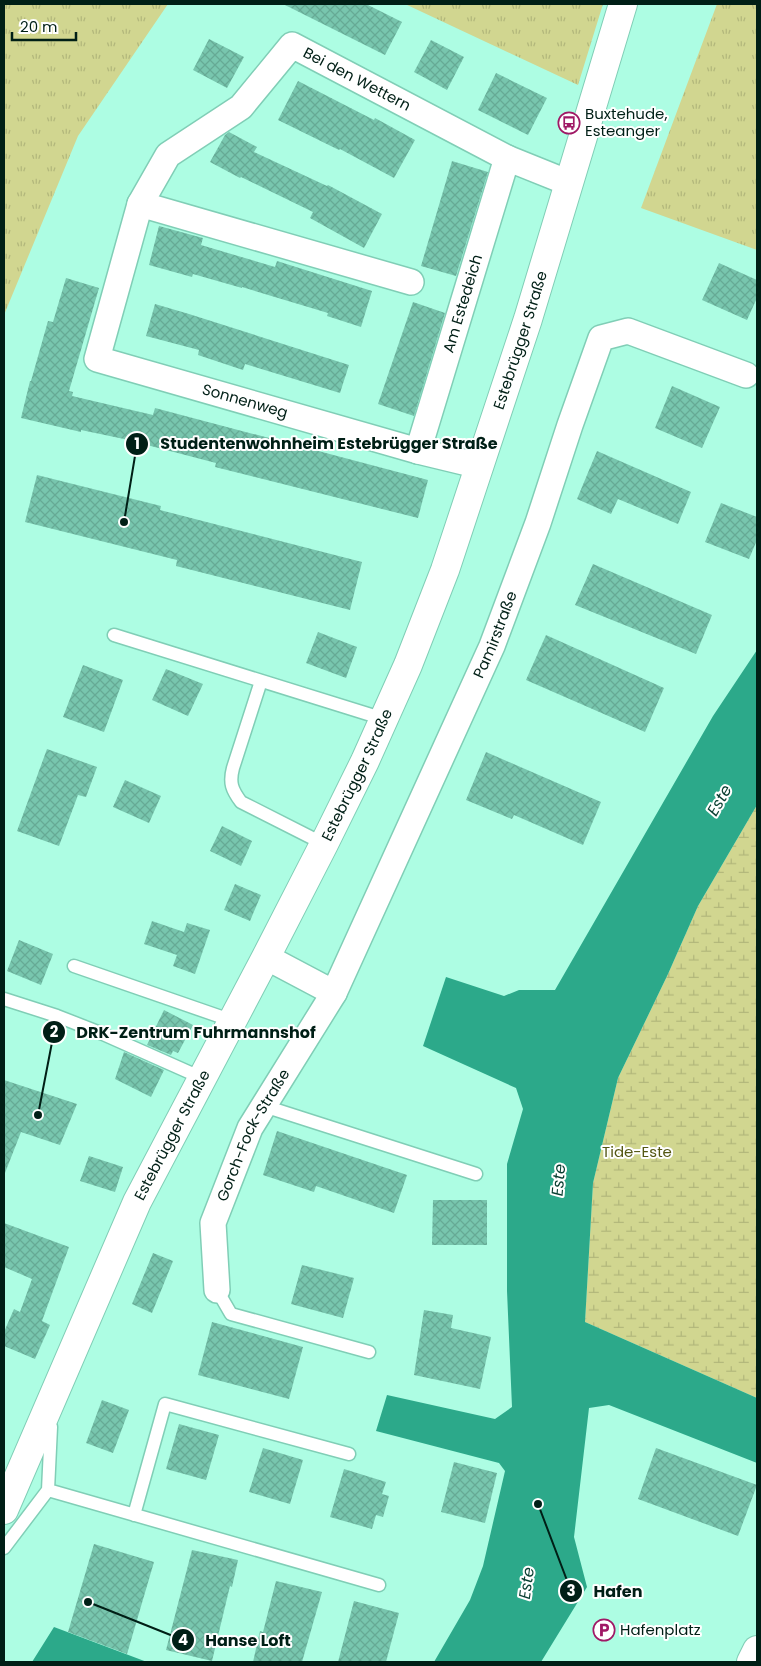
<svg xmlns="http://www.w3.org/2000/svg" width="761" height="1666" font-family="Poppins,sans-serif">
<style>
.grass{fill:url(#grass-tufts)}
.wetland{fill:url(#wetland-marsh)}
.water{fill:#2ca98a}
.building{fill:url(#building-cross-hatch)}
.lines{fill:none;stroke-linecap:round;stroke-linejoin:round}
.service-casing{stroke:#80ceb6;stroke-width:15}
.minor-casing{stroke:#80ceb6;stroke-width:28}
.tertiary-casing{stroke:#80ceb6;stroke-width:30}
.service{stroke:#fff;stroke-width:12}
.minor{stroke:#fff;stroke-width:25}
.tertiary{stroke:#fff;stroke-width:28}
.labels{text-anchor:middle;stroke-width:4;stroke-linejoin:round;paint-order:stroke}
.street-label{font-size:15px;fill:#001f16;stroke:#fff}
.poi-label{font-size:15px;fill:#001f16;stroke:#fff;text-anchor:start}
.park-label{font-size:15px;fill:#545713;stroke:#fff}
.water-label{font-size:16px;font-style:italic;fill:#073d30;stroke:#fff}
.leader{fill:none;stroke:#001f16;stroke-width:2}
.callout-dot{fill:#001f16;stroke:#fff;stroke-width:2}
.mark-label{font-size:15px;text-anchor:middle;font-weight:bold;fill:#fff}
.callout-label{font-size:16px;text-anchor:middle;font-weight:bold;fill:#001f16;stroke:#fff;stroke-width:4;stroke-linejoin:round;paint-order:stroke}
</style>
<defs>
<pattern id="grass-tufts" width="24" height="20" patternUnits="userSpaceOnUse" patternTransform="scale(1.25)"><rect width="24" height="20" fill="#d1d690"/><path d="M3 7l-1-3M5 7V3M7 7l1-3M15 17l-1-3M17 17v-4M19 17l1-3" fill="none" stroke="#b2b77b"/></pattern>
<pattern id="wetland-marsh" width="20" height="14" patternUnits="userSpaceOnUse" patternTransform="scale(1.25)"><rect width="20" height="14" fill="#d1d690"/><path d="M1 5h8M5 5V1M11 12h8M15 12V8" fill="none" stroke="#b2b77b"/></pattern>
<pattern id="building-cross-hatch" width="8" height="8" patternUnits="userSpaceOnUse" patternTransform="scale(1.25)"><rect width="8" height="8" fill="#78c6ae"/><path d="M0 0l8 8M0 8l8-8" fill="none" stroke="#66aa95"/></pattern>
</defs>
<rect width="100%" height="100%" fill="#adfde3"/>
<path class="grass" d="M4,4H168L78,136L4,315Z
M405,4H603L578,85Z
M717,4H757V250L641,208Z"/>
<path class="wetland" d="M757,805V1398L585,1322L593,1183L618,1078L668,974L698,906Z"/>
<path class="water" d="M757,650V805L698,906L668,974L618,1078L593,1183L585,1322L757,1398V1463L609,1405L589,1408L574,1537L587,1587L541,1662H434L470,1600L483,1566L505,1471L499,1463L376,1431L387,1395L495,1419L512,1407L507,1291V1164L523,1109L516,1088L423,1046L446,977L504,996L519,990H555L713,716Z
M54,1627L147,1662H32Z"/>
<path class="building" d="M283,4H366L402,22L385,55Z
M209,39L244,57L227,88L193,70Z
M431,40L464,57L447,90L414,72Z
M496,73L547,98L528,135L478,110Z
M298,81L374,120L375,118L415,140L394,178L340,149L339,150L278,120Z
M229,132L257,147L254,152L327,186L328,185L382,214L364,248L310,218L313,212L241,177L240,178L210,162L225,135Z
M452,161L488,172L456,276L421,266Z
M159,226L203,238L201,245L275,267L277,261L372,291L361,327L327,316L328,313L242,287V288L193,274L192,277L149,265Z
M719,263L757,280V298L747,320L702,300Z
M66,278L99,288L69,391L73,392L72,396L153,415L155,408L428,480L418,518L215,467L216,463L124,439L81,430V432L21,418L30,381H31L48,321L53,322Z
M413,302L445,313L414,416L378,404Z
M155,304L189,314L349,365L340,393L245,364L243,370L198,355L199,350L146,336Z
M672,386L720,407L702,448L655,428Z
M597,451L691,492L678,524L618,499L611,514L577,499Z
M37,475L161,506L160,510L362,562L350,610L176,566L177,560L25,522Z
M721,503L757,517V540L749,559L705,542Z
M593,564L712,615L696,654L575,605Z
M318,632L357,647L346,678L306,663Z
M546,635L664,688L645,732L526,680Z
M83,665L123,680L104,732L63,717Z
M166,669L203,684L188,716L152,700Z
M47,749L97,767L86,797L78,795L59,846L17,831Z
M486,752L601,802L583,845L514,815L512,819L466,800Z
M125,780L161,796L149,823L113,807Z
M222,826L252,841L241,866L210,851Z
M235,884L261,895L250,921L224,910Z
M152,921L184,932L187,923L210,930L195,974L173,966L177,955L144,944Z
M19,940L53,954L41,985L7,971Z
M164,1010L193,1025L178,1053L173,1051L171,1055L147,1045Z
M124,1052L164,1070L151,1097L115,1079Z
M4,1080L77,1104L60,1145L21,1132L5,1173H4Z
M277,1131L407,1175L394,1213L316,1186L314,1192L263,1175Z
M89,1156L123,1167L115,1192L80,1181Z
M433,1200H487V1245H432Z
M4,1223L69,1247L42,1321L50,1325L35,1359L4,1346V1332L14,1309L20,1312L32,1279L4,1267Z
M153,1253L173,1261L152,1313L132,1304Z
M302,1265L354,1278L343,1318L291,1304Z
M424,1310L453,1315L451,1328L491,1337L480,1389L414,1375Z
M212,1322L303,1347L289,1399L198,1375Z
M102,1400L129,1410L113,1453L86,1443Z
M179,1424L219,1435L206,1480L166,1469Z
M263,1448L303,1460L290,1504L249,1492Z
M656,1448L757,1485L738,1536L638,1499Z
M454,1462L497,1473L485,1523L441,1512Z
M344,1469L386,1482L382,1494L389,1496L383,1517L376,1515L372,1529L330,1517Z
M94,1544L154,1562L127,1654L68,1632Z
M192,1550L238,1560L232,1587L230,1586L212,1661L166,1650Z
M276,1581L322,1592L302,1662H253L260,1631L263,1632Z
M354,1601L399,1613L386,1662H338Z"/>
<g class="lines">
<g class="service-casing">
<path id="service" d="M114,635L384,719
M261,681L233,768C229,783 232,790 241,802L324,844
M74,966L233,1021
M4,999L57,1016L103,1034L202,1078
M264,1106L476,1174
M217,1290L231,1314L369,1352
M45,1424L51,1427L48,1490L379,1585
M134,1515L165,1404L349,1454
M4,1548L48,1490"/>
</g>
<g class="minor-casing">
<g id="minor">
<path d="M140,204L411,282"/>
<path id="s1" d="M418,451L507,158"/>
<path id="s2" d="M480,466L418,451L97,359L140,204L168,155L241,107L292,45L507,158L569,183"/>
<path id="s3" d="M266,957L334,993L492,646L538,523L570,425L601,338L628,331L746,375"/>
<path id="s4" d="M217,1290L213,1223L250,1128L334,993"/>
</g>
</g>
<g class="tertiary-casing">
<g id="tertiary">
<path id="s5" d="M4,1510L137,1202L266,957L324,844L365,761L408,665L445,570L528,319L623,4"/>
<path d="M751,1662L757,1650"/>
</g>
</g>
<use href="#service" class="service"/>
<use href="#minor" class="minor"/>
<use href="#tertiary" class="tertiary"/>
</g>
<defs>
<g id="bus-ring" transform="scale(1.125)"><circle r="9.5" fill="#fff" stroke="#a01966" stroke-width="1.5"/><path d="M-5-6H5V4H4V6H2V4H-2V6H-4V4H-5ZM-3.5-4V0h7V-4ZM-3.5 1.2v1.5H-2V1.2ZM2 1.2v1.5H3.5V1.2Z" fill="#a01966"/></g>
<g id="parking-ring" transform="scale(1.125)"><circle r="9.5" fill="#fff" stroke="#a01966" stroke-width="1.5"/><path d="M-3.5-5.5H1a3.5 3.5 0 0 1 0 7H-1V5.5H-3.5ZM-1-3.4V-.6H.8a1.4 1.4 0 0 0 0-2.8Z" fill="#a01966"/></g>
</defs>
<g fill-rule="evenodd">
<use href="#bus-ring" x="569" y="123"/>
<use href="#parking-ring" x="604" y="1630"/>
</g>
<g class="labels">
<g class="street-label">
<text dy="5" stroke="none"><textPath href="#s2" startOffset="856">Bei den Wettern</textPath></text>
<text dy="5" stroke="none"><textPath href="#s1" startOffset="154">Am Estedeich</textPath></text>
<text dy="5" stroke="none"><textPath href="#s5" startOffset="1281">Estebrügger Straße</textPath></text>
<text transform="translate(245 401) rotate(16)" y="5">Sonnenweg</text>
<text dy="5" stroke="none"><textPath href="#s3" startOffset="470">Pamirstraße</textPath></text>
<text dy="5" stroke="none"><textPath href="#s5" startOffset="816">Estebrügger Straße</textPath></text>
<text dy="5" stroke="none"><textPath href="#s5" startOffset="411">Estebrügger Straße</textPath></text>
<text dy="5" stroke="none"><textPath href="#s4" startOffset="164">Gorch-Fock-Straße</textPath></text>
</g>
<g class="poi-label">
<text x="585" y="119">Buxtehude,<tspan x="585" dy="17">Esteanger</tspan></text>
<text x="620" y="1635">Hafenplatz</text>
</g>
<g class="park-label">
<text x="637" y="1157">Tide-Este</text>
</g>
<g class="water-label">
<text transform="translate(719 800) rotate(-60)" y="6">Este</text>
<text transform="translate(558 1180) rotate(-85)" y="6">Este</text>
<text transform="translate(526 1583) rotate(-82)" y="6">Este</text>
</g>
</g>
<path class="leader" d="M124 522L137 444M38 1115L54 1032M538 1504L571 1591M88 1602L183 1640"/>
<g class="callout-dot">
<circle cx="124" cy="522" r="5"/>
<circle cx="38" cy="1115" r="5"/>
<circle cx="538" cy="1504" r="5"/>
<circle cx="88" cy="1602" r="5"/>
<circle cx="137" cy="444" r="12"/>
<circle cx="54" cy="1032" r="12"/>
<circle cx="571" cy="1591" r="12"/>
<circle cx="183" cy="1640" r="12"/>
</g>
<g class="mark-label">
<text x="137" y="449">1</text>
<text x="54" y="1037">2</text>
<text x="571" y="1596">3</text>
<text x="183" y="1645">4</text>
</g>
<g class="callout-label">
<text x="329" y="449">Studentenwohnheim Estebrügger Straße</text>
<text x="196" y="1038">DRK-Zentrum Fuhrmannshof</text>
<text x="618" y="1597">Hafen</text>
<text x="248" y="1646">Hanse Loft</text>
</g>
<rect width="761" height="1666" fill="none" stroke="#001f16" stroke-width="10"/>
<path d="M12 32v8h64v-8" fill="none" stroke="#001f16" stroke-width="2.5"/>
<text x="20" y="32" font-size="15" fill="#001f16" stroke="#ffffff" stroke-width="4" paint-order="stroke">20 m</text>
</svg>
